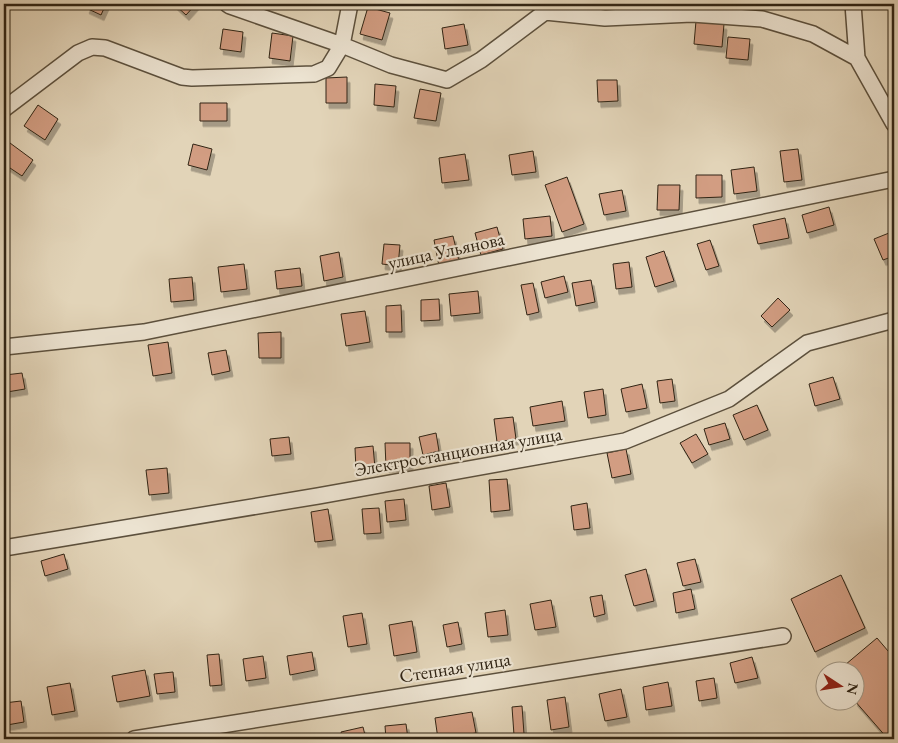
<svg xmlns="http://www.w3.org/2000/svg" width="898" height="743" font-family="'EB Garamond',serif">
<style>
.building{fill:#d29d82;stroke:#302414;filter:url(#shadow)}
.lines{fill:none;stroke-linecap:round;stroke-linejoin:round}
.minor-casing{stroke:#5c503d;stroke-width:18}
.minor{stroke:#ece3d1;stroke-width:15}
.labels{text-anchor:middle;stroke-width:4.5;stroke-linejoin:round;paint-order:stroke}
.street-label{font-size:19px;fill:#302414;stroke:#ece3d1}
</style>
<defs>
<filter id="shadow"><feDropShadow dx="3" dy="5.5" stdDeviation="0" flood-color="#0004"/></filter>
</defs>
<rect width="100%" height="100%" fill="#e2d4b8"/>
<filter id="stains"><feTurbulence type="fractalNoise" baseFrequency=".004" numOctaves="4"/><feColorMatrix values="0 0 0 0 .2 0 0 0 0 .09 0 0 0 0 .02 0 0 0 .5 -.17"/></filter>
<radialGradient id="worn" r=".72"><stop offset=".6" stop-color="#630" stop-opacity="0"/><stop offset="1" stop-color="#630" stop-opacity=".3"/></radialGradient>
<path class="building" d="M88,4H106L101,15L86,8Z
M174,4H196L186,15Z
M368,7L390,13L382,40L360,34Z
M696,21L724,24L722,47L694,44Z
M464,24L468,45L445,49L442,28Z
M223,29L243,32L241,52L220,49Z
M272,33L293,36L290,61L269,58Z
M728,37L750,39L748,60L726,58Z
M347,77V103H326V78Z
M597,80H617L618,101L598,102Z
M375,84L396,86L394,107L374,105Z
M420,89L441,93L436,121L414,118Z
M200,103H227V121H200Z
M38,105L58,119L45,140L24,126Z
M10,143L33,160L22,176L4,164V152Z
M193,144L212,149L207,170L188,165Z
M798,149L802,180L784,182L780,151Z
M533,151L536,172L512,175L509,155Z
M465,154L469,180L442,183L439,158Z
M754,167L757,191L734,194L731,170Z
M696,175H722V197L696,198Z
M567,177L584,224L562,232L545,185Z
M658,185H680L679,210H657Z
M622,190L626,211L604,215L599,194Z
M829,207L834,225L807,233L802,215Z
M550,216L552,236L525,239L523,219Z
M785,218L789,238L758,244L753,225Z
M497,227L503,249L481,255L475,233Z
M894,231V256L883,260L874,239Z
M453,236L459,261L439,266L434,240Z
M710,240L719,266L706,270L697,244Z
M384,244L400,245L398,266L382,264Z
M664,251L674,281L655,287L646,257Z
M339,252L343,277L324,281L320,256Z
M629,262L632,287L616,289L613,264Z
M244,264L247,289L221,292L218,267Z
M300,268L302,286L277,289L275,271Z
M564,276L568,292L545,298L541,282Z
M192,277L194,300L171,302L169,279Z
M591,280L595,302L576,306L572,283Z
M533,283L539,312L527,315L521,285Z
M478,291L480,313L451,316L449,294Z
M778,298L790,310L772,327L761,316Z
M439,299L440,320L421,321V300Z
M401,305L402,332H386V306Z
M365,311L370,342L346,346L341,314Z
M281,332V358H259L258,333Z
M168,342L172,373L153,376L148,345Z
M226,350L230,371L212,375L208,353Z
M22,373L25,389L7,392L5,375Z
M833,377L840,399L815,406L809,384Z
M672,379L675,401L660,403L657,381Z
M642,384L647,408L626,412L621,389Z
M603,389L606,415L588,418L584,392Z
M562,401L565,421L533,426L530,407Z
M757,405L768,430L744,440L733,415Z
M513,417L516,439L497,442L494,419Z
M725,423L730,439L709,445L704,429Z
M436,433L439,451L423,455L419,437Z
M696,434L708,454L692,463L680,443Z
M289,437L291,454L272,456L270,439Z
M385,443H410V466L386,467Z
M373,446L375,468L356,470L355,448Z
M626,449L631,474L612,478L607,453Z
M167,468L169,493L149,495L146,470Z
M507,479L510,510L491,512L489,480Z
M446,483L450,507L432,510L429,486Z
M404,499L406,520L387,522L385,501Z
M587,503L590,528L574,530L571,506Z
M379,508L381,533L364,534L362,509Z
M328,509L333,540L315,542L311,512Z
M64,554L68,569L45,576L41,561Z
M695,559L701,582L683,586L677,563Z
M646,569L654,601L634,606L625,575Z
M841,575L865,628L815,652L791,599Z
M691,589L695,609L676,613L673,593Z
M602,595L605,614L594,617L590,597Z
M551,600L556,627L535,630L530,604Z
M505,610L508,635L488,637L485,613Z
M362,613L367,644L348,647L343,616Z
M412,621L417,652L394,656L389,625Z
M458,622L462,644L447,647L443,625Z
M877,638L894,658V739H888L854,700H856V670H839Z
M312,652L315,670L290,675L287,656Z
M219,654L222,685L210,686L207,655Z
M263,656L266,678L246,681L243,659Z
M752,657L758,678L735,683L730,663Z
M145,670L150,696L117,702L112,676Z
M173,672L175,692L157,694L154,674Z
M714,678L717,698L699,701L696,681Z
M668,682L672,706L646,710L643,687Z
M70,683L75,711L52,715L47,687Z
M621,689L627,717L605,721L599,694Z
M565,697L569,727L551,730L547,700Z
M21,701L24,722L7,725L4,703Z
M522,706L524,734L514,735L512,707Z
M472,712L476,733L438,739L435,718Z
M406,724L408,739H386L385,726Z
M363,727L366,739H343L341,732Z"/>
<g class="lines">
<g class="minor-casing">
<path id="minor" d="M227,4L230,6L342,45L391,65L447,80L481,60L545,12L605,18L692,14L762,19L813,34L857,58
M853,4L857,58L894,124
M4,109L78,53L92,47L105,48L182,77L192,78L314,74L328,68L342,45L350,4
M4,347L144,332L894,179
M4,548L318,496L625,441L729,399L807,343L894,320
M134,739L783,636"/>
</g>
<use href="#minor" class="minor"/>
</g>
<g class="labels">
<g class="street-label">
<text transform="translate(446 250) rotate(-12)" y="7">улица Ульянова</text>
<text transform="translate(458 451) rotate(-10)" y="7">Электростанционная улица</text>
<text transform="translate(455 667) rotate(-9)" y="7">Степная улица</text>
</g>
</g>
<rect width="898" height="743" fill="none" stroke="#e2d4b8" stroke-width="20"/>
<rect x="5" y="5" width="888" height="733" fill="none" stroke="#302414" stroke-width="2.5"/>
<rect x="10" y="10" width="878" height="723" fill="none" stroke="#302414"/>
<g transform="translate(840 686) rotate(102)"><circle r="24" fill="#ece3d1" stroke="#a19785"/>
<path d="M0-4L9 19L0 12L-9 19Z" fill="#8f2418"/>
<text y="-8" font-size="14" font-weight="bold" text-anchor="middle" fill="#302414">N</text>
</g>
<rect width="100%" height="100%" filter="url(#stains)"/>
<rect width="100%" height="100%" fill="url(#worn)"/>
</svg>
